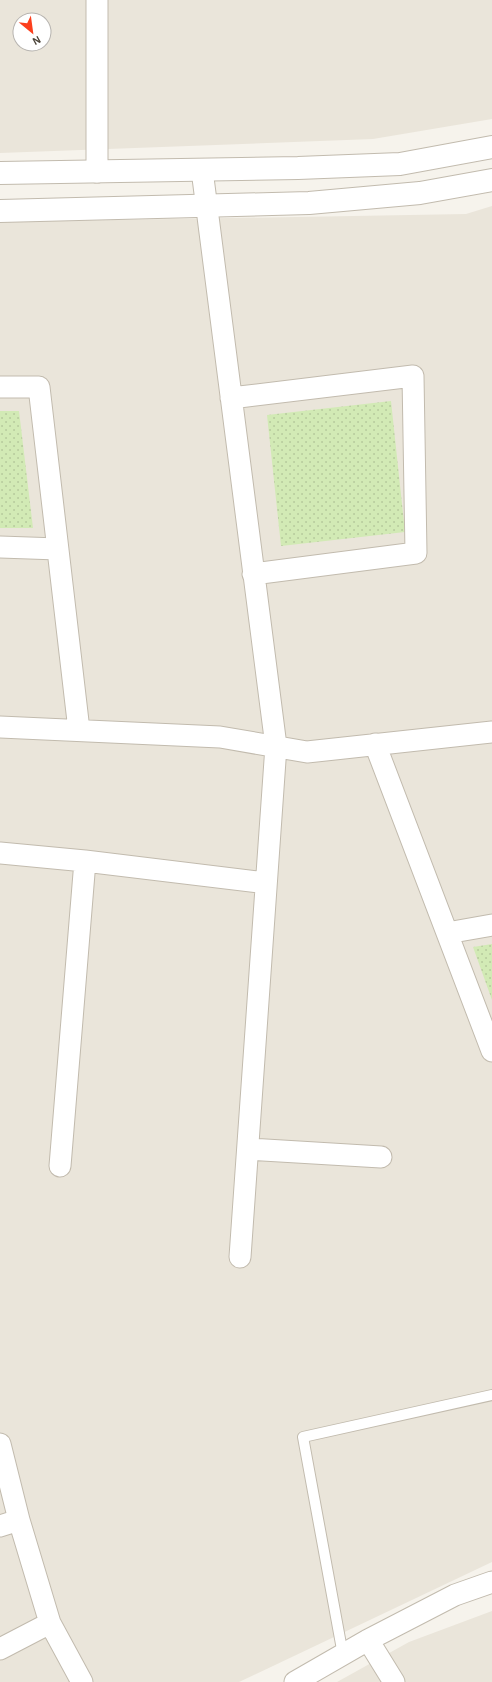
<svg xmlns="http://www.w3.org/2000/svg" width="492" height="1682" font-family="'Alegreya Sans',sans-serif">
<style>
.residential{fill:#eae5da;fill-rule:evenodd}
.park{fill:url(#park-dots)}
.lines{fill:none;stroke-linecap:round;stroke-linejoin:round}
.service-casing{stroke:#c2bbae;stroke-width:12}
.minor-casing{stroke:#c2bbae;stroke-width:23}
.tertiary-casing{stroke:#c2bbae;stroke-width:24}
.service{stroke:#fff;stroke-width:10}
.minor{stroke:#fff;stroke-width:21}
.tertiary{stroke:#fff;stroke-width:22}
</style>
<defs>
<pattern id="park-dots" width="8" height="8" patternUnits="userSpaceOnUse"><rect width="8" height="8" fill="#d2eab5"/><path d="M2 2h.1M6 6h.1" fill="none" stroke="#b6ca9c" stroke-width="1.8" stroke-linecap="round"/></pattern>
</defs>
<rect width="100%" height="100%" fill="#f6f3ec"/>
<path class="residential" d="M0,0H492V119L373,139L0,153ZM20,20H44V44H20Z
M492,206V1562L239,1682H0V222L466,214Z
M492,1611V1682H337L409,1642Z"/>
<path class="park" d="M391,401L405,532L281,546L267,415Z
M0,411H19L33,528H0Z
M492,944V1000L473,947Z"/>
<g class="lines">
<g class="service-casing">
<path id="service" d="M343,1655L303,1437L492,1395"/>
</g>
<g class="minor-casing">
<path id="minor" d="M202,170L276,746L240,1257
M97,172V0
M0,387H39L79,730
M231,398L413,376L416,553L253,574
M0,547L58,549
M0,727L220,737L307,752L492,732
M375,744L492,1051
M0,853L85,861L266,883
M447,933L492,925
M248,1149L381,1157
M60,1166L85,861
M0,1444L19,1520L50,1623L0,1649
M0,1526L19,1520
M50,1623L82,1682
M368,1640L394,1682
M295,1682L368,1640L455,1595L492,1582"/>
</g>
<g class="tertiary-casing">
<path id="tertiary" d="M0,173L298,168L400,164L492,147
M0,211L309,203L420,193L492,180"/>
</g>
<use href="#service" class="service"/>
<use href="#minor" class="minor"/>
<use href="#tertiary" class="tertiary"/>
</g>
<g transform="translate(32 32) rotate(151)"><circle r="19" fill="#ffffff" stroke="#b7b4b0"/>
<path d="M0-3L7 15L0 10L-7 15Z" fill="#fc3f1d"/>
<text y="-6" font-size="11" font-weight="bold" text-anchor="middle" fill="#4b4439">N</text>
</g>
</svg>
